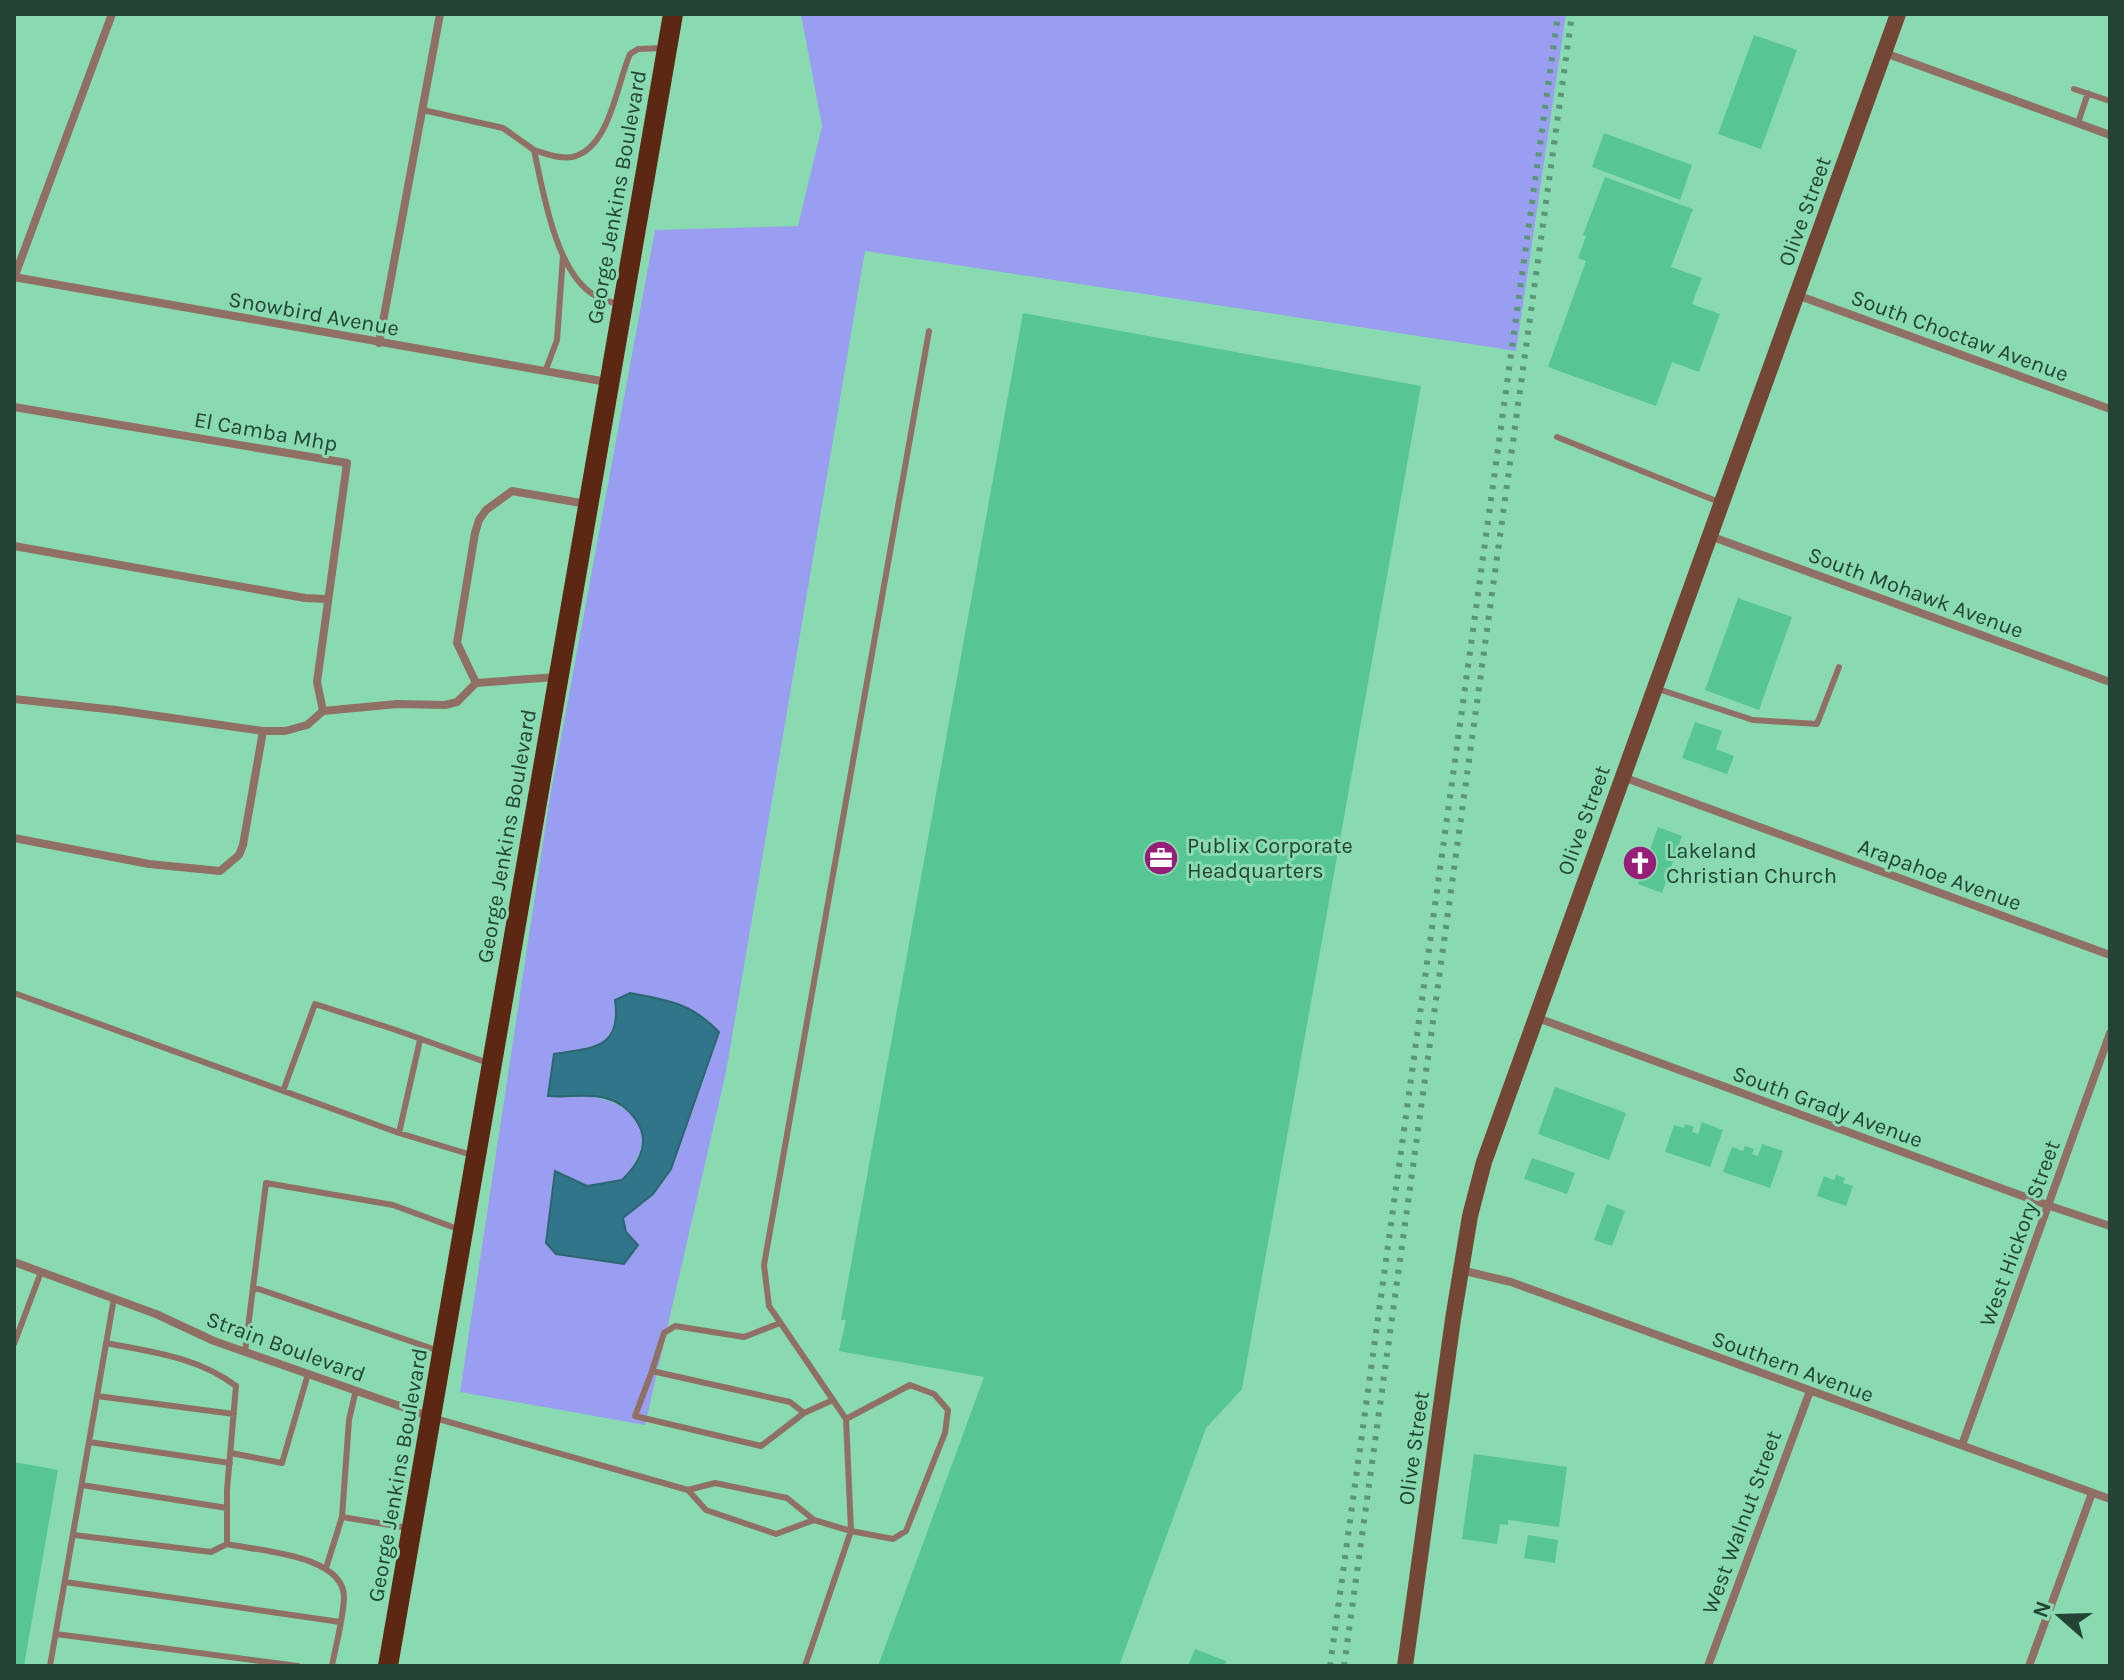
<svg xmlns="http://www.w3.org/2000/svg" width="2124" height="1680" font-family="Karla,sans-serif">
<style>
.green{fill:#9a9ef0;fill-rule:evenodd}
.water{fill:#30758a;stroke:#2c6670;stroke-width:2}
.building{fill:#58c693}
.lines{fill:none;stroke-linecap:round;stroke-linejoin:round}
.lane{stroke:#907064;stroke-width:6}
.street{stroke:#907064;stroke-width:8}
.secondary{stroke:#734636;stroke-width:16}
.primary{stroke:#5d2813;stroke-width:20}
.rail{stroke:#5b9678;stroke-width:6;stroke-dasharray:4 8;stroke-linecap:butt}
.labels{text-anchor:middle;stroke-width:6;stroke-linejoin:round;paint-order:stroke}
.street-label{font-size:22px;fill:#234434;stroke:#89dab1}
.poi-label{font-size:22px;fill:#234434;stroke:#89dab1;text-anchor:start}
</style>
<rect width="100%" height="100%" fill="#89dab1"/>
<path class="green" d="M801,14H1566L1516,351L865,251L726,1072L645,1425L460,1392L549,803L655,230L798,226L822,126ZM616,1000L671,1169L653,1194L623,1218L626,1232L624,1264L556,1254L587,1186L622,1180C664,1132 637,1102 582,1095L554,1054C593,1048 622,1049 616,1000Z"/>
<path class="water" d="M630,993C668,1000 691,1003 719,1032L671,1169L653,1194L623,1218L626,1232L638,1245L624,1264L556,1254L546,1243L555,1171L587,1186L622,1180C629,1173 636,1165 640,1155C651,1130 629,1104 605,1098C586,1093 567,1098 548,1096L554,1054C593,1048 622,1049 615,1000Z"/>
<path class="building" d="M1754,35L1797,50L1761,149L1718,134Z
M1604,133L1692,165L1680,200L1592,167Z
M1605,177L1693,209L1671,267L1702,278L1692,304L1720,314L1699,372L1672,362L1656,406L1548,367L1586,261L1578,258L1586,236L1583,235Z
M1023,313L1421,386L1242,1389L1206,1428L1119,1666H878L984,1377L839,1351L846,1320H841Z
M1738,598L1792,617L1759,710L1705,690Z
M1695,722L1722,731L1716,749L1734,756L1727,774L1682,758Z
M1658,827L1682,836L1662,893L1638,884Z
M1555,1087L1626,1113L1609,1160L1538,1134Z
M1702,1122L1723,1130L1710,1167L1665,1152L1674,1125L1684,1128L1685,1124L1694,1127L1692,1132L1698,1134Z
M1762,1144L1783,1151L1770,1188L1723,1172L1732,1147L1743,1151L1745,1146L1754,1149L1752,1154L1758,1156Z
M1532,1158L1575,1173L1567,1194L1524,1179Z
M1836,1175L1845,1178L1843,1183L1853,1186L1846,1206L1817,1196L1824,1176L1834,1180Z
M1607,1204L1625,1211L1612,1246L1594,1240Z
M1474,1454L1567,1467L1559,1527L1508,1520V1525L1500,1524L1497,1544L1462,1539Z
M14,1462L58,1470L24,1666H14Z
M1528,1535L1558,1540L1555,1563L1524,1558Z
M1195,1649L1226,1661L1225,1666H1188Z"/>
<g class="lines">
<path class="lane" d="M2074,89L2110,101
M423,110L503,128L534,150C543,191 556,275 596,296C603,300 612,302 620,305
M2078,123L2088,93
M534,150C546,154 560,159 572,157C610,149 617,83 630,54L638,49L663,48
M545,372L557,340L563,256
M1557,437L1719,502
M1658,689L1753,720L1817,724L1839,667
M14,993L399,1133L472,1155
M283,1091L315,1004L396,1030L488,1063
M399,1133L420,1040
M253,1287L439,1351
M106,1343C152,1352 198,1357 236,1386L227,1490V1544C259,1551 345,1555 344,1598C343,1620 336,1644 332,1666
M14,1344L41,1272
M245,1352L266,1183L393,1205L458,1229
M652,1371L664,1333L675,1326L744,1337L780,1323
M97,1396L234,1414
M804,1413L790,1402L652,1371L635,1416L761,1446L804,1413L833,1400
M435,1418L688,1490L715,1483L787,1498L814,1520L851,1531L893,1539L906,1531L945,1433L948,1410L934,1394L910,1385L846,1419
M89,1442L230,1463
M231,1453L282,1463L308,1374
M82,1485L227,1508
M688,1490L706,1510L776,1534L814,1520
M342,1517L349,1420L356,1390
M74,1535L211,1552L227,1544
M326,1568L342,1517L408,1528
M65,1582L340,1622
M56,1634L298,1666
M50,1666L114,1298
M805,1666L851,1531L846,1419L769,1306L764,1265L929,331"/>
<path class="street" d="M1885,53L2110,135
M14,277L607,382
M14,278L112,14
M1797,295L2110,409
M379,343L440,14
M14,407L347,463L317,682L323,711
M1710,536L2110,682
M14,546L305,598L327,599
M476,683L457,643L475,533L479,520L486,510L512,491L587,504
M14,699L116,710L263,731H285L307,725L323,711L397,704L445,705L457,702L476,683L556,677
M1623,777L2110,955
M14,838L149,864L220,871L239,855L243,845L263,731
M1535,1017L2047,1205L2110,1226
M14,1262L156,1314L214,1341L431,1417
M1461,1270L1511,1282L2110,1499
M1962,1445L2110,1033
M1708,1666L1810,1391
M2029,1666L2092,1493"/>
<path class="secondary" d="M1405,1666L1453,1319L1470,1216L1484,1162L1898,14"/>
<path class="primary" d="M388,1666L673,14"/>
<path class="rail" d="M1330,1666L1558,14
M1344,1666L1572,14"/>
</g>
<defs>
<g id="office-disc" transform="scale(1.8)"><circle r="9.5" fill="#971e78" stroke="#89dab1"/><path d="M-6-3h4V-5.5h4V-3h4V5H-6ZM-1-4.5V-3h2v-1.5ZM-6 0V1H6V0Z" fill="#fff"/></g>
<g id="church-disc" transform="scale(1.8)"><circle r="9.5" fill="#971e78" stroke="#89dab1"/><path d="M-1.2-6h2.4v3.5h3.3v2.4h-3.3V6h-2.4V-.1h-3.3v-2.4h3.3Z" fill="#fff"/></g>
</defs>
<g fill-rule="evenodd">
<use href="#office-disc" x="1161" y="858"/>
<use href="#church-disc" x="1640" y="863"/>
</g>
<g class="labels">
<g class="street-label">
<text transform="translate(616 197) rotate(-80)" y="8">George Jenkins Boulevard</text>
<text transform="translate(1804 211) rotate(-70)" y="8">Olive Street</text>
<text transform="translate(314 313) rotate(10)" y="8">Snowbird Avenue</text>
<text transform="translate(1960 335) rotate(20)" y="8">South Choctaw Avenue</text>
<text transform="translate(266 431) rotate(10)" y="8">El Camba Mhp</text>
<text transform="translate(1916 592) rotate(20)" y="8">South Mohawk Avenue</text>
<text transform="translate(1583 820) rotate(-70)" y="8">Olive Street</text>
<text transform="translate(506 836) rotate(-80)" y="8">George Jenkins Boulevard</text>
<text transform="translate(1940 874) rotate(20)" y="8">Arapahoe Avenue</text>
<text transform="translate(1828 1106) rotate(20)" y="8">South Grady Avenue</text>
<text transform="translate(2019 1233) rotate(-70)" y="8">West Hickory Street</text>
<text transform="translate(286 1346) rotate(20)" y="8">Strain Boulevard</text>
<text transform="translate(1793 1366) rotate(20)" y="8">Southern Avenue</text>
<text transform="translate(1413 1448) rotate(-82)" y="8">Olive Street</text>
<text transform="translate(397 1475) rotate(-80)" y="8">George Jenkins Boulevard</text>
<text transform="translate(1741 1522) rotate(-70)" y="8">West Walnut Street</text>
</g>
<g class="poi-label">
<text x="1187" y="853">Publix Corporate<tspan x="1187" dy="25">Headquarters</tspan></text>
<text x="1666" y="858">Lakeland<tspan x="1666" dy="25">Christian Church</tspan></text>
</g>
</g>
<rect width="2124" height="1680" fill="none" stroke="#234434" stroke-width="32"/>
<g transform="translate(2060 1616) rotate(290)" stroke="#89dab1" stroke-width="6" paint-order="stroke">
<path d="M0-6L14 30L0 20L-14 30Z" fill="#234434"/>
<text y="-12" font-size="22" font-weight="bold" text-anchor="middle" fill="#234434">N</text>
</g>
</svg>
